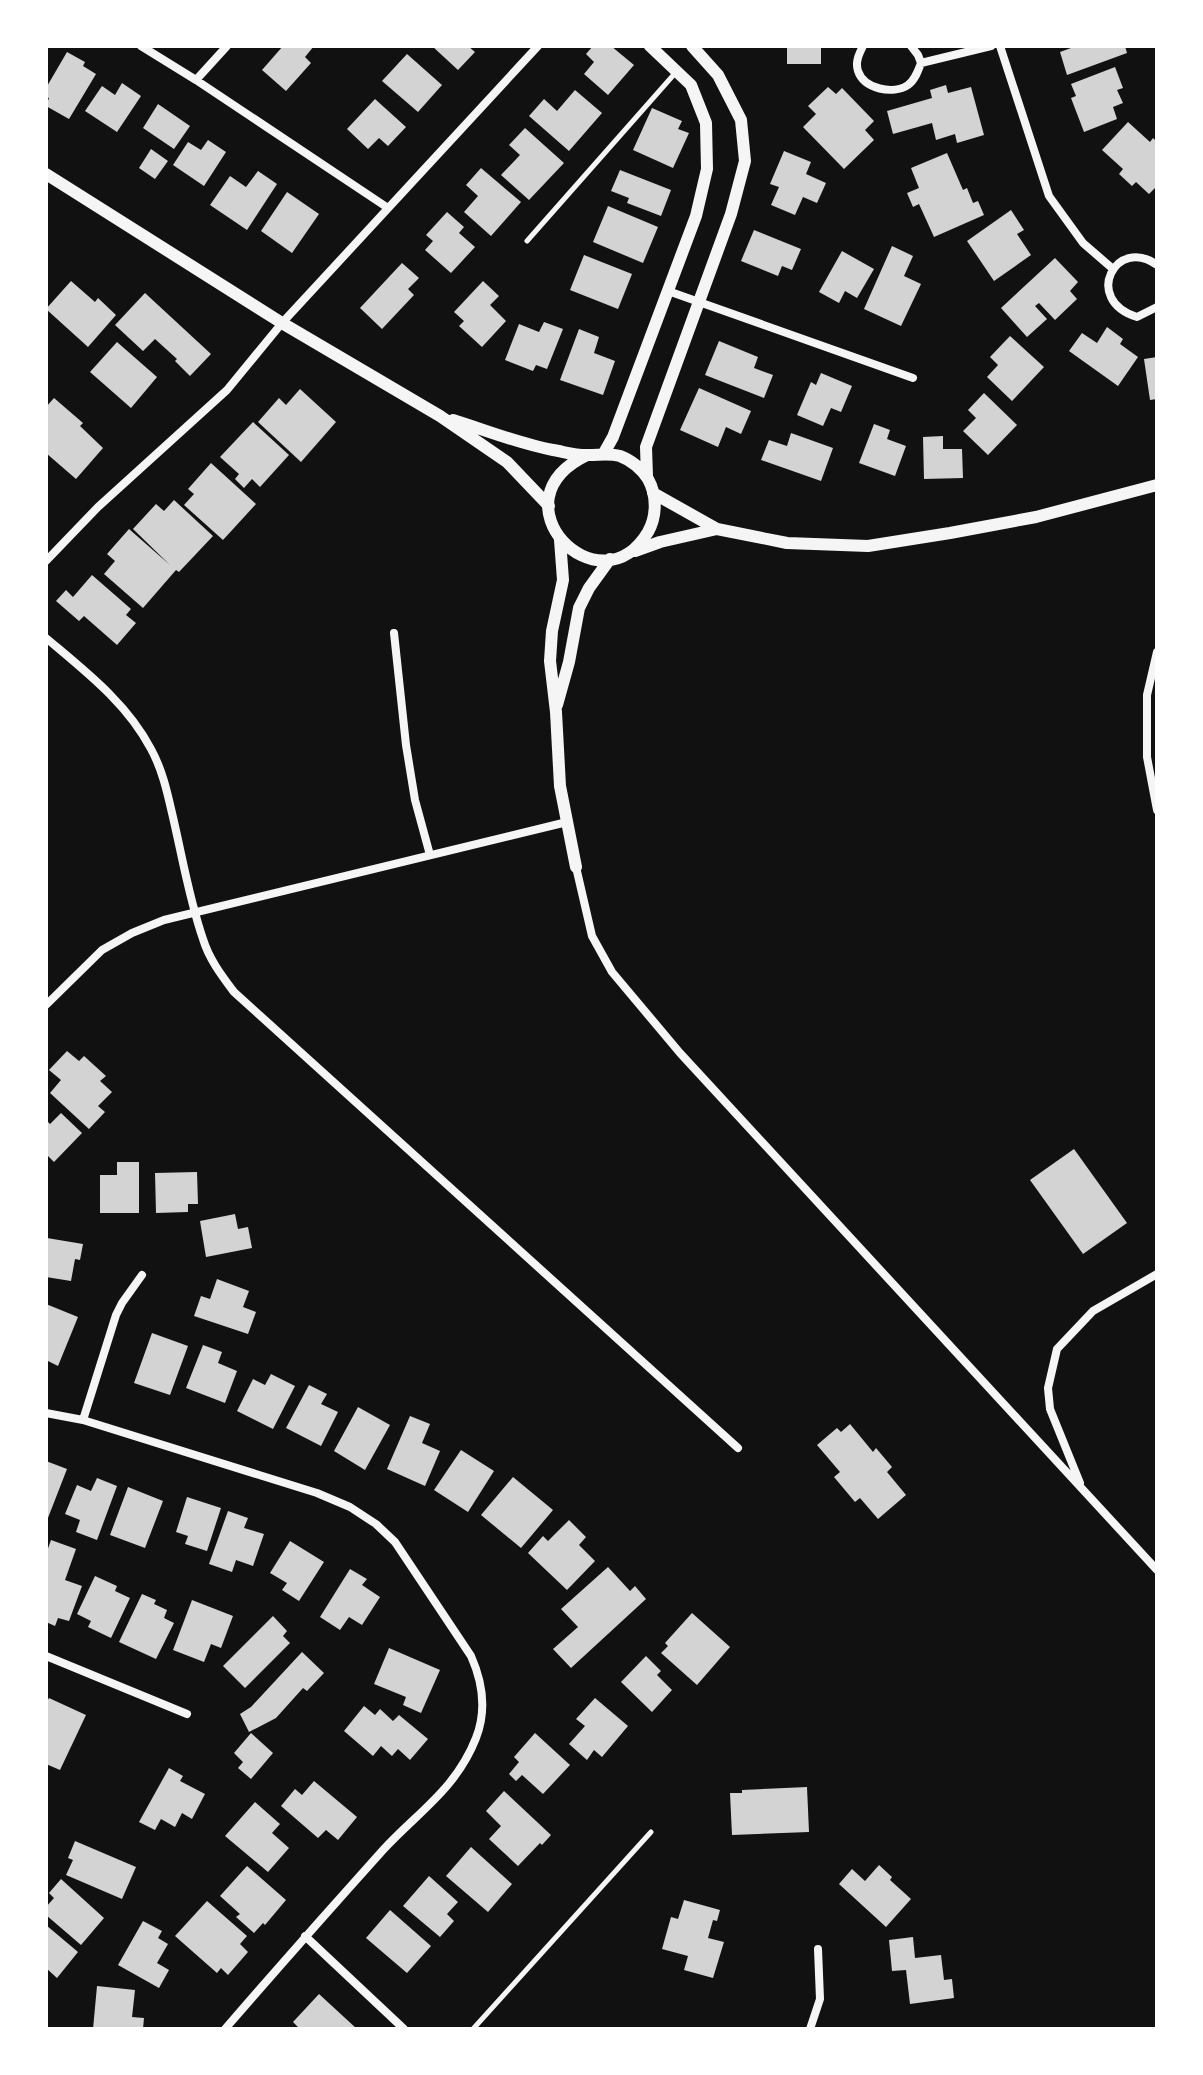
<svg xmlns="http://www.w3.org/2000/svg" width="1203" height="2075" font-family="Mulish,sans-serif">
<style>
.building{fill:#d3d3d3}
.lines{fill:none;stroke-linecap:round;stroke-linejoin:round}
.service{stroke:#f5f5f5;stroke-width:5}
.minor{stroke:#f5f5f5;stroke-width:8}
.tertiary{stroke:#f5f5f5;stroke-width:12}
</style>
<rect width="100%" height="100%" fill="#111"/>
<path class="building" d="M283,46H314L305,57L311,63L286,91L262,70Z
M432,46H468L475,52L458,70Z
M593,46H611L634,65L608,95L584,74L594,62L586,54Z
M787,46H821V64H787Z
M1070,46H1125L1127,53L1067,75L1060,52L1071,48Z
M67,52L85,62L83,66L96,74L69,119L46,106L49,98L46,97V88Z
M407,54L442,85L418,112L382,81Z
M1115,67L1123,88L1117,90L1123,103L1113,107L1117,119L1084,132L1071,98L1076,96L1071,84Z
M122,83L141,96L117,132L85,111L102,86L115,95Z
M946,85L948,93L971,87L984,135L957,143L955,134L936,140L932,123L893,134L887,111L932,98L930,90Z
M828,87L836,94L842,88L874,121L865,130L874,140L844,169L803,127L816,114L808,106Z
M575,90L602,113L569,151L529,116L544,99L557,111Z
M375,99L406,127L388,146L379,138L368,149L347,129Z
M158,104L190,126L174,149L143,128Z
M652,108L682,121L678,129L689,133L673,168L633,150Z
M1128,122L1150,142L1153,138L1157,142V186L1149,194L1136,182L1132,186L1119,174L1123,169L1102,150Z
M525,128L564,163L529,200L501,175L520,155L509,145Z
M208,140L226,152L204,186L173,165L188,142L201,150Z
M151,149L168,161L155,179L139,168Z
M784,151L811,162L806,174L826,183L817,203L803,197L795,215L771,205L779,187L770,184Z
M947,153L963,190L967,188L973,203L978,201L984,215L934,237L919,204L913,207L907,193L919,188L911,168Z
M481,168L521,202L491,236L464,212L478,196L466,185Z
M620,170L671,190L661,216L627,203L629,198L611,191Z
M258,171L277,184L247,230L210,205L230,176L246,187Z
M287,192L319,214L292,253L261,231Z
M608,206L658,227L643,263L593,242Z
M1011,210L1024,230L1017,234L1031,255L994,281L967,241Z
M447,212L464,227L459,233L475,247L451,273L425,250L433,241L426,235Z
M754,230L801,249L792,270L782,266L778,276L741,261Z
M892,246L913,256L904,276L921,284L901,326L864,309Z
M842,251L874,269L857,298L845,291L839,303L819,292Z
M584,255L632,274L618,309L570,290Z
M1055,258L1078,282L1070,291L1077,299L1055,320L1039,303L1035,306L1047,319L1027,337L1001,308Z
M402,263L419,278L408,289L414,295L382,329L360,308Z
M71,281L95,302L98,298L116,315L88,347L46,309Z
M483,281L499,296L490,305L506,321L482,347L459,326L464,321L454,312Z
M145,293L211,354L190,376L175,361L177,359L155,339L143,351L115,325Z
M544,322L563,329L547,369L536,365L533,371L505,360L519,324L539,332Z
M1107,327L1123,339L1120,344L1138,357L1118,386L1069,351L1082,333L1097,343Z
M579,329L599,337L594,353L615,361L603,395L560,380Z
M1010,336L1044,367L1012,401L987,377L998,365L990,357Z
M719,341L758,357L754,368L773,375L764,398L705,375Z
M117,342L157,377L131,408L90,372Z
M1157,357V399L1150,400L1144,359Z
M821,373L852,386L841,412L831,408L823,426L797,415L811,382L816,385Z
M699,388L751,411L741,434L726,427L718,447L680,430Z
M300,389L336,422L301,462L258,422L279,398L286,405Z
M984,393L1017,425L988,455L963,431L976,418L968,410Z
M54,398L83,423L80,426L103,448L76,479L46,453V407Z
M253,422L289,455L260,487L252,479L244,488L235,479L239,474L220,457Z
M874,424L890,430L887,439L906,446L895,476L859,463Z
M791,433L833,448L821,481L761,460L769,440L787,446Z
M943,436V449H962L963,478L924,479L923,437Z
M211,463L256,504L223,540L184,505L194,494L188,489Z
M174,500L213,536L179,572L176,570L143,608L104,574L115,561L107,554L129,529L170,565L133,529L156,504L164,511Z
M92,575L131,609L126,615L136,623L117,645L84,616L79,621L56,601L66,590L73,597Z
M67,1051L79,1061L84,1056L106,1076L100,1081L112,1092L98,1106L105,1112L89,1129L50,1093L61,1080L49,1070Z
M61,1113L82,1133L54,1162L46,1154V1120L50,1124Z
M1074,1149L1127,1223L1083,1254L1030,1180Z
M117,1162H139V1213H100V1175H117Z
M197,1172L198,1204H188V1212L156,1213L155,1173Z
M235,1214L238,1229L248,1227L252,1248L206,1257L200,1221Z
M47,1238L83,1244L80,1260L75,1259L71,1281L46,1277Z
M217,1279L249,1291L243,1307L256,1312L248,1334L194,1316L201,1296L210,1299Z
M46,1304L78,1317L58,1366L46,1360Z
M152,1333L188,1346L170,1395L134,1383Z
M203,1345L222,1352L218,1363L237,1371L225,1403L186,1388Z
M271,1374L295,1386L273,1429L237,1411L253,1379L265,1385Z
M309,1385L327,1394L321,1404L338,1412L321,1446L286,1428Z
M358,1407L390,1425L365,1470L334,1451Z
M410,1416L430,1424L422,1443L440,1451L425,1486L387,1469Z
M850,1424L873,1452L876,1448L892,1467L887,1472L906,1495L878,1519L860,1498L855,1502L834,1477L840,1472L817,1445L837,1428L841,1432Z
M461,1450L494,1471L468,1512L434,1490Z
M46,1461L67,1469L46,1523Z
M513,1477L553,1510L521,1548L481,1515Z
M97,1478L117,1486L97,1540L76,1532L80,1520L65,1514L77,1485L91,1491Z
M128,1487L163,1501L145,1548L110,1535Z
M187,1497L221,1508L207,1551L185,1544L188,1536L176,1532Z
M228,1511L248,1518L244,1528L264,1534L253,1566L236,1560L232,1572L209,1564Z
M569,1520L586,1537L579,1545L595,1561L567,1590L528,1553L543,1536L548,1541Z
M51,1540L76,1549L65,1580L82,1586L69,1621L58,1618L55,1626L46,1622V1554Z
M290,1541L324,1562L299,1601L282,1590L287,1583L270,1573Z
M608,1567L630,1591L635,1586L646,1599L571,1668L553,1649L578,1627L561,1609Z
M350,1569L367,1579L362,1585L380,1597L362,1625L349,1617L340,1630L320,1617Z
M95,1576L117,1586L115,1591L130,1598L111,1638L88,1627L91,1621L77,1614Z
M142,1594L156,1600L154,1604L167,1610L164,1618L174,1623L156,1659L119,1642Z
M192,1600L233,1616L221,1648L211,1644L204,1662L173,1650Z
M692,1613L730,1647L697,1685L661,1653L668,1646L665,1643Z
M273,1616L287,1631L283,1636L290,1643L245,1688L223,1666Z
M389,1648L440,1670L421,1713L403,1705L406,1697L374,1684Z
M302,1652L324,1673L307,1691L303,1688L276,1718L249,1732L240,1714L251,1707Z
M646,1656L661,1671L657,1675L672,1690L652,1712L621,1682Z
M49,1698L86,1715L60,1770L46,1764L48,1757L46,1756V1703Z
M595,1698L628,1726L602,1757L594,1750L587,1760L569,1744L585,1726L576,1719Z
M364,1706L375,1715L380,1709L393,1721L399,1715L428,1739L410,1760L398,1749L392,1756L381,1746L373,1756L344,1731Z
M251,1733L273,1753L251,1779L238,1768L243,1762L234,1753Z
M535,1733L570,1765L543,1794L522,1775L516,1781L509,1774L519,1762L514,1757Z
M169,1768L183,1776L180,1781L205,1794L192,1819L182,1813L175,1827L161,1819L155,1830L139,1822Z
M314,1781L357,1817L338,1840L326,1830L318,1838L281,1806L295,1789L302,1795Z
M807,1787L809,1832L732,1835L730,1793H742V1790Z
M504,1791L551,1835L542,1845L540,1843L518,1866L489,1839L501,1826L486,1811Z
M255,1802L280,1824L272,1833L289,1848L268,1872L225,1836Z
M75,1841L136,1867L122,1899L66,1875L73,1860L68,1858Z
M471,1847L512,1884L488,1912L446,1876Z
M879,1865L892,1877L890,1880L911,1899L886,1927L839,1884L852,1869L865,1881Z
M247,1866L286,1900L265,1925L263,1923L254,1933L236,1917L240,1914L220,1896Z
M429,1876L458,1902L447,1914L454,1921L440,1937L403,1906Z
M61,1879L104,1918L81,1945L46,1915V1907L54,1898L49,1893Z
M684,1900L720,1910L717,1921L713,1920L708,1938L724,1942L713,1978L684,1970L688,1956L662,1949L671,1917L678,1919Z
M207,1901L247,1936L240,1944L248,1952L228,1975L221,1968L217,1973L175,1936Z
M390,1910L431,1946L407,1973L366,1938Z
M143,1921L162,1931L158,1938L168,1944L157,1963L169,1970L159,1988L118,1965Z
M46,1925L78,1952L57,1978L46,1968Z
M913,1937L915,1958L941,1955L944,1980L952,1979L954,1998L910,2004L906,1970L892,1971L889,1940Z
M97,1986L135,1990L132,2017L144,2018L143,2029H93Z
M319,1994L357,2029H300L293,2022Z"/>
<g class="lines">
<path class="service" d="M527,241L677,71
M473,2029L651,1832"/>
<path class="minor" d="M141,46L196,80L388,208
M863,46C859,54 855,62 858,71C864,89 893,95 908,85C915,80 918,71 921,63
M911,46L918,55L921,63L991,46
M1000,46L1049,196L1083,243L1113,269
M196,80L227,46
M1157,265C1116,235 1082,300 1137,317L1157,307
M668,291L913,378
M46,561L98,507L227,390L282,323L538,46
M394,633L406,745L415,800L430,855
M46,638C85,671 127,703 151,749C162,769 167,791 172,813C182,855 189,899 203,939C209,959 222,976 234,992L738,1448
M1157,652L1147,695V757L1157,810
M576,867L592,936L612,972L680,1053L1157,1570
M46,1005L102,950L132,933L164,920L567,822
M46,1413L83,1420L317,1493L350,1507L376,1524L395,1542L471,1656C483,1683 487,1710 476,1738C456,1789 418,1812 383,1850C330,1909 277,1969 225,2029
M83,1420L116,1315L122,1303L142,1275
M1080,1483L1050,1409L1048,1388L1057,1349L1093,1311L1157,1274
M46,1656L187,1714
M305,1936L404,2029
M810,2029L820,1999L818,1949"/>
<path class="tertiary" d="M46,174L282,323L440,416L507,462L549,506
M453,420C485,430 520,444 553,450C565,452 578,456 589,455C600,455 609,453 620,456C631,460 642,469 648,479C657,495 657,516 648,532C599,613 490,501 587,455
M604,453L613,437L696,216L707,169L706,123L691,85L650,46
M647,477L646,447L731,214L745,161L741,120L718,75L692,46
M653,493L717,529L787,543L868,546L950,533L1036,517L1157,485
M560,540L563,580L552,631L550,661L556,712L560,786L576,867
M635,551L660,542L717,529
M557,705L569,662L579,608L589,588L610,559"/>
</g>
<rect width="1203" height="2075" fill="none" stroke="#ffffff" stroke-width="96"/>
</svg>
